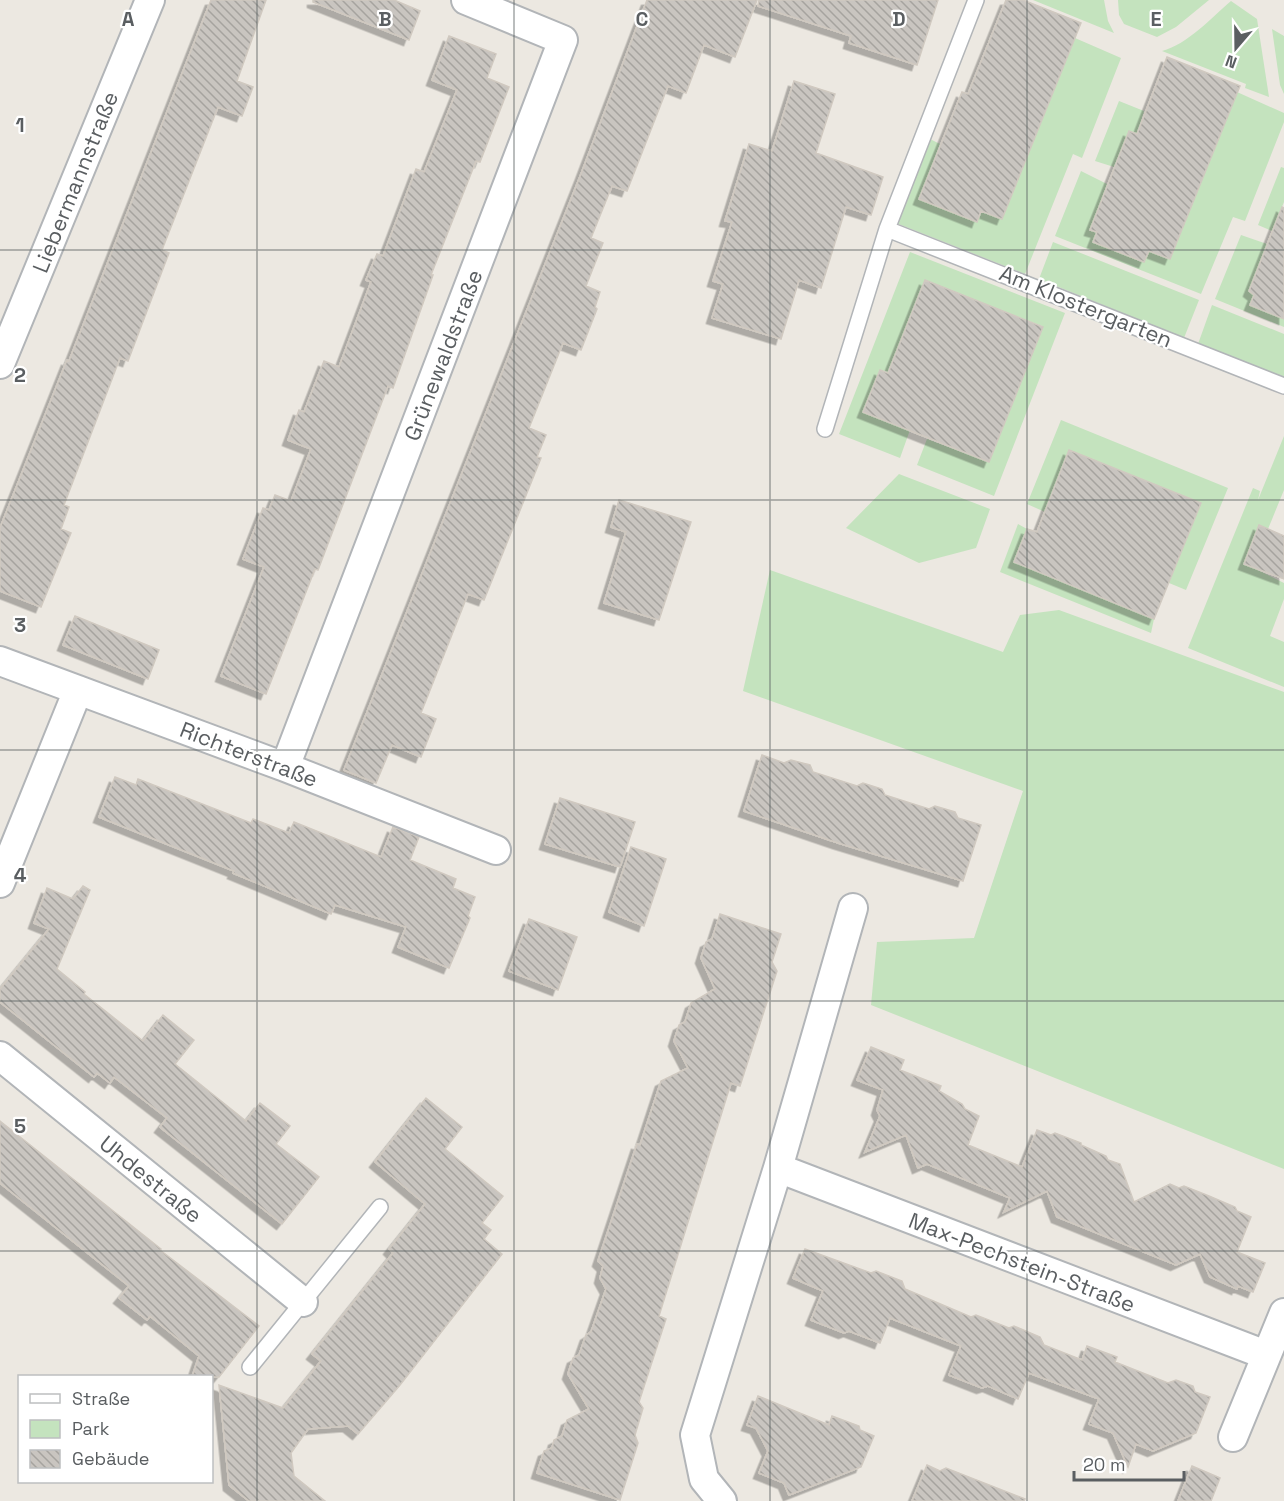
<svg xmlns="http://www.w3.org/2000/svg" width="1284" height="1501" font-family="'Space Grotesk',sans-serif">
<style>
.green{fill:#c4e3be}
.building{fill:url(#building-back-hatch);stroke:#d0c9c0;stroke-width:1.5;filter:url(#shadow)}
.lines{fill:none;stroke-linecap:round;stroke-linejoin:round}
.service-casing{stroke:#b2b5b8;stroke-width:18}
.minor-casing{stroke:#b2b5b8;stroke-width:32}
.service{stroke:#fff;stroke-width:15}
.minor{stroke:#fff;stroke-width:28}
.grid{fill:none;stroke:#5a5e61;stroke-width:1.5;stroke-opacity:0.55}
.labels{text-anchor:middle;stroke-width:4.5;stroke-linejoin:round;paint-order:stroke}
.street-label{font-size:22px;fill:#5a5e61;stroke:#fff}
.grid-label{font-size:20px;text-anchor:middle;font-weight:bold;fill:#5a5e61;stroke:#fff;stroke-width:4.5;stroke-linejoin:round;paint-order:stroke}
</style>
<defs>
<pattern id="building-back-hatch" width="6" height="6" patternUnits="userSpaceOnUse" patternTransform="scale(1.5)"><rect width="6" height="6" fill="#c9c5c0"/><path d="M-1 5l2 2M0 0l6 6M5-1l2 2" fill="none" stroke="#a6a39f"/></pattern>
<filter id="shadow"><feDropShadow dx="-5.5" dy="5.5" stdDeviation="0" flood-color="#0004"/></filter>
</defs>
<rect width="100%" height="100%" fill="#ece8e1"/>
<path class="green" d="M1033,0H1104L1108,21L1114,33Z
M1118,0H1209L1176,27L1157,37L1124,24L1119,15Z
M1231,1L1257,19L1269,97L1245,88L1246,84L1162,51C1188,44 1211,18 1231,1Z
M1272,29L1284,36V94L1280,85Z
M1075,38L1121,58L1082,158L1073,154L1025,274L896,223L930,139L940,144L923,189L977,222L981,211L1002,219Z
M1237,92L1284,113V122L1245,221L1233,217L1201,294L1055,236L1081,171L1107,184L1091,230L1144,261L1149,251L1170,259Z
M1119,101L1144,111L1137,134L1129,131L1114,167L1095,161Z
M1281,167L1284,168V202L1272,231L1258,225Z
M1241,235L1267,244L1249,291L1284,319V327L1215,299Z
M1053,242L1199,300L1184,338L1039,279Z
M910,252L1065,313L994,496L917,465L927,439L989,462L1042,326L925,281L888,373L880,371L863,412L910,430L900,458L839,434Z
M1212,305L1284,334V378L1198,344Z
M1061,420L1228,488L1186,590L1169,583L1200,503L1069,450L1045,512L1027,504Z
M1284,436V490L1268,529L1244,563L1284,583V599L1270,636L1284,642V687L1188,648L1253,488L1260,491L1258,500Z
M899,474L990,509L976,548L919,563L846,528Z
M1018,524L1027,529L1014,562L1154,619L1151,633L1000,572Z
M770,570L1003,652L1020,615L1059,610L1284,692V1169L871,1005L877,942L974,938L1023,791L743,691Z"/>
<path class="building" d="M211,0H266L237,81L253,87L242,116L218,107L162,250L169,253L128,361L120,358L64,505L69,507L61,529L71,533L41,607L0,591V528L67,360L69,361Z
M313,0H394L420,11L409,40L313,2Z
M647,0H757L735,57L704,45L686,93L668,86L627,191L612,186L591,238L603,243L586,286L600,292L595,307L597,309L581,350L563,343L529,428L546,435L537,457L541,458L484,600L468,594L421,713L436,719L421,757L392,745L376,783L344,770L581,174Z
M759,0H938L917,65L849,43L851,36L758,6Z
M1006,0H1023L1081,23L1002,219L981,211L977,222L919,199L962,92L968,94Z
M449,36L496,54L487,78L509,87L480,162L476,161L431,275H433L393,388L388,386L318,570L315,569L266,694L221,676L264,567L243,559L263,508L269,510L275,495L291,501L311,449L288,440L299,410L304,412L324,361L339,367L371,282L366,280L377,254L383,256L416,169L424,172L457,90L432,80Z
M1167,57L1240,86L1170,259L1149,251L1144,262L1093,242L1097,232L1090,230L1129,131L1137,134Z
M794,81L835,94L816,153L883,177L871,215L846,207L821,288L799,280L781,339L712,318L723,284L713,281L732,222L725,221L749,144L772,151Z
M1282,207L1284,208V319L1250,305L1254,295L1249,291Z
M925,280L1043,327L989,462L863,412L880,370L888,373Z
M1069,450L1201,503L1154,619L1014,562L1027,529L1037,532Z
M619,500L691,522L659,620L604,603L626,532L611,527Z
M1259,525L1284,536V579L1244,564Z
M75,616L159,650L148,679L63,645Z
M762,755L784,763L791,760L810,765L813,772L857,786L863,783L882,789L885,795L929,809L935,806L955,812L958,818L981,825L963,881L838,843L744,811Z
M115,777L136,785L138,779L251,823L253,819L289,833L294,822L381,857L393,827L419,837L410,860L456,879L453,888L475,897L468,916L470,918L449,968L398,947L406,927L335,905L331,914L233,873L234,871L99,817Z
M560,798L635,822L620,867L545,844Z
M631,847L666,859L644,926L609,912Z
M83,886L90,890L57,969L85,992L84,994L143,1041L163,1015L194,1040L175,1064L246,1121L260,1103L290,1126L276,1144L319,1177L282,1224L160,1127L167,1118L114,1077L110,1083L97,1073L94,1077L0,1002V989L49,929L34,923L47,888L73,899Z
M720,914L781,934L772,962L777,971L740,1086L731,1083L659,1316L666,1319L639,1402L643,1408L635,1435L638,1443L620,1500L537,1473L544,1451L552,1448L554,1440L562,1436L567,1420L589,1409L568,1374L573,1358L579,1355L586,1335L591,1332L606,1289L600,1278L603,1266L598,1261L637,1144L640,1145L661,1081L688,1068L674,1041L679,1025L685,1022L691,1003L715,989L701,958L706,942L712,939Z
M529,919L577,937L558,990L509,971Z
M871,1047L904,1060L900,1070L941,1086L939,1091L962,1104L965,1109L979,1116L968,1145L1022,1167L1037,1130L1051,1135L1055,1133L1081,1143V1145L1106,1156L1108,1160L1120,1164L1134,1202L1170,1184L1179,1188L1184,1186L1209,1196L1235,1207L1237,1211L1251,1217L1237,1252L1265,1263L1253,1292L1238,1286L1237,1289L1210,1277L1200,1254L1176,1265L1057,1217L1047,1191L1004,1212L1010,1198L927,1164L918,1168L906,1135L865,1152L880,1116L877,1110L883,1090L857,1080Z
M426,1098L462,1127L445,1149L503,1196L482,1223L491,1230L484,1239L502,1254L400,1385L358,1434L348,1426L308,1429L291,1453L294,1476L325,1501H249L229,1485L219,1385L283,1408L321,1361L312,1354L393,1253L389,1249L425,1204L375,1162Z
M0,1121L161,1249L160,1250L259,1326L219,1377H192L199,1356L150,1316L147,1320L119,1298L129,1286L0,1183Z
M805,1249L871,1273L876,1271L902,1281L905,1289L931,1300L971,1317L976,1315L1009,1328L1014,1326L1040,1337L1044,1345L1082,1360L1087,1346L1117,1357L1115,1362L1168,1383L1176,1380L1193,1386L1195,1392L1210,1397L1196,1433L1153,1451L1136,1444L1128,1467L1113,1433L1089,1424L1099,1399L1029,1373L1018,1399L988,1386L982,1388L949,1375L961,1346L890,1318L880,1343L849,1331L844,1333L811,1320L823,1291L793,1278Z
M758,1396L829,1425L832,1416L859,1426L860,1430L874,1436L861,1467L789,1495L784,1483L759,1473L768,1451L756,1428L747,1425Z
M927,1465L940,1471L946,1468L1025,1499L1024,1501H912Z
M1192,1466L1220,1478L1211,1501H1178Z"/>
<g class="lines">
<g class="service-casing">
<path id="service" d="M887,229L1284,386
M825,429L887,229L976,0
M250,1367L380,1207"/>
</g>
<g class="minor-casing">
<path id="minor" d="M0,364L150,0
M0,661L285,767L496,850
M285,767L563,40L466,0
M0,883L78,690
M0,1056L303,1302
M778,1168L1266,1355
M1233,1437L1284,1313
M722,1501L704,1479L695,1435L778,1168L853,908"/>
</g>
<use href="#service" class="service"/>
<use href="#minor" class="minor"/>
</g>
<path class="grid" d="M257,0V1501M514,0V1501M770,0V1501M1027,0V1501M0,250H1284M0,500H1284M0,750H1284M0,1001H1284M0,1251H1284"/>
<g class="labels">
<g class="street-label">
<text transform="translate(75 182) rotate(-68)" y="8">Liebermannstraße</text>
<text transform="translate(1086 306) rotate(22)" y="8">Am Klostergarten</text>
<text transform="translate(443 355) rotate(-69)" y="8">Grünewaldstraße</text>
<text transform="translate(249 754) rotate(21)" y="8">Richterstraße</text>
<text transform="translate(151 1179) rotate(39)" y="8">Uhdestraße</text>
<text transform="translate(1022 1262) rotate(21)" y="8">Max-Pechstein-Straße</text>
</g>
</g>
<g class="grid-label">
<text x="128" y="26">A</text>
<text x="385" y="26">B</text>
<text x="642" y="26">C</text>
<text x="899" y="26">D</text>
<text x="1156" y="26">E</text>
<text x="20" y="132">1</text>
<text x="20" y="382">2</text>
<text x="20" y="632">3</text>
<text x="20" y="882">4</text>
<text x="20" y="1133">5</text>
</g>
<rect x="18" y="1375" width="195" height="108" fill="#ffffff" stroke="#bdbfc0" stroke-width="1.5"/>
<rect x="30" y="1394" width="30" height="9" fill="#ffffff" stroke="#bdbfc0" stroke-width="1.5"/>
<text x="72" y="1405" font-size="18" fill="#5a5e61">Straße</text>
<rect x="30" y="1420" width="30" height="18" fill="#c4e3be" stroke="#bdbfc0" stroke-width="1.5"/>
<text x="72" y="1435" font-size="18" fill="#5a5e61">Park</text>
<rect x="30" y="1450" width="30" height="18" fill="url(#building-back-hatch)" stroke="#bdbfc0" stroke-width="1.5"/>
<text x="72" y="1465" font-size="18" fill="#5a5e61">Gebäude</text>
<g transform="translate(1236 48) rotate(200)" stroke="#ffffff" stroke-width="4.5" paint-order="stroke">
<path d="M0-4.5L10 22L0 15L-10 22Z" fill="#5a5e61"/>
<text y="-9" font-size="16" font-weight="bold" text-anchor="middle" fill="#5a5e61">N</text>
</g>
<path d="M1074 1471v9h110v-9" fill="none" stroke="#5a5e61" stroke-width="3"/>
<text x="1083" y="1471" font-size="18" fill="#5a5e61" stroke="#ffffff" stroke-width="4.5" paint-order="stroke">20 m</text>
</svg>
